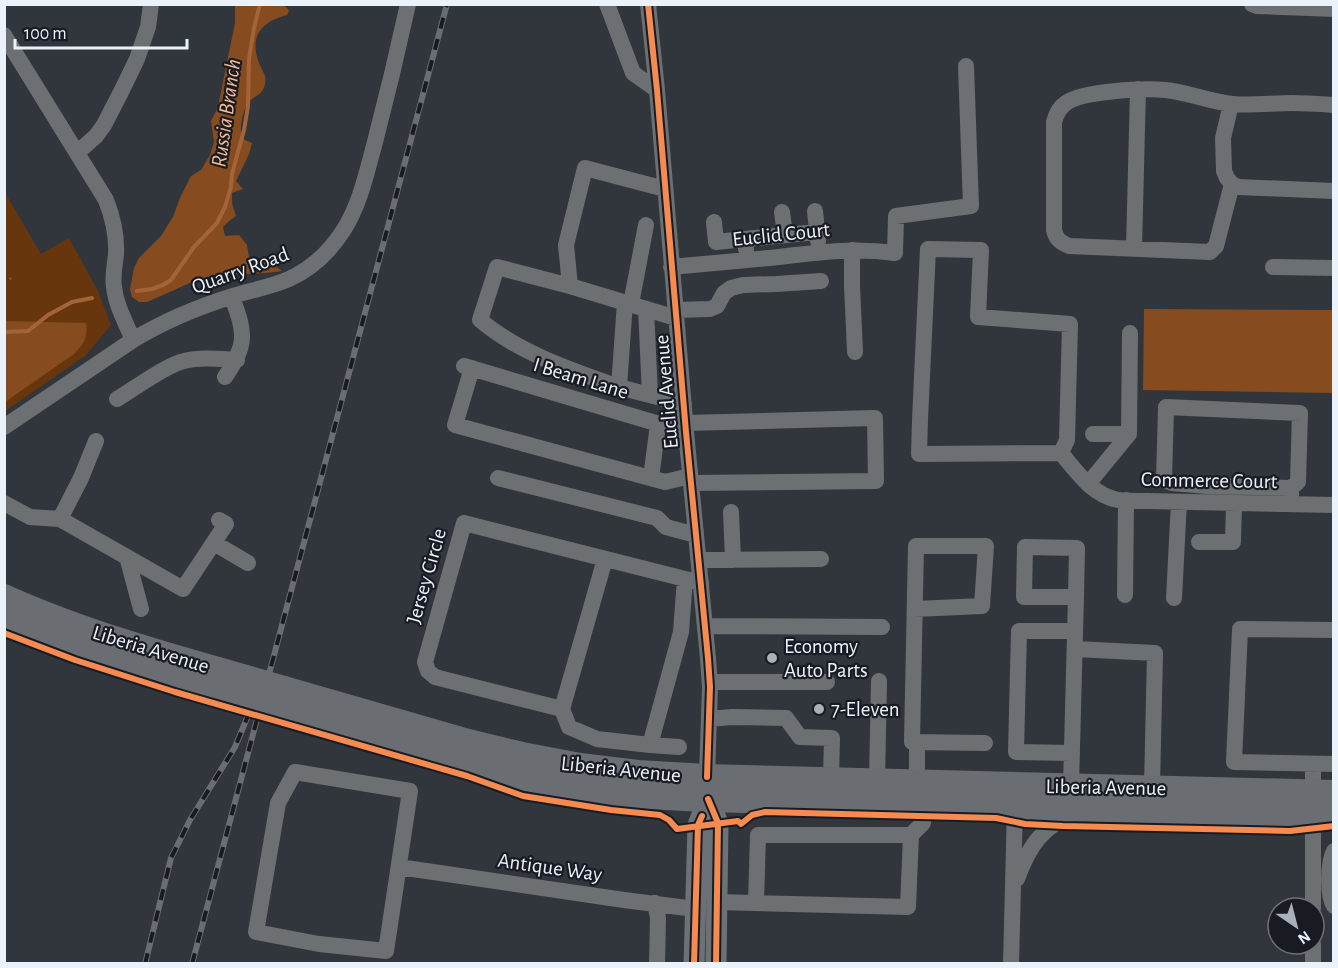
<svg xmlns="http://www.w3.org/2000/svg" width="1338" height="968" font-family="'Alegreya Sans',sans-serif">
<style>
.green{fill:#67360c}
.forest{fill:#864c20}
.lines{fill:none;stroke-linecap:round;stroke-linejoin:round}
.stream{stroke:#a46439;stroke-width:4}
.path{stroke:#6f7275;stroke-width:2;stroke-dasharray:1.5 4.5;stroke-linecap:butt}
.minor{stroke:#6c7073;stroke-width:16}
.major{stroke:#6c7175;stroke-width:21}
.highway{stroke:#6a6d72;stroke-width:26}
.rail-casing{stroke:#6a6d71;stroke-width:6}
.rail{stroke:#181c22;stroke-width:4;stroke-dasharray:11;stroke-linecap:butt}
.highway-bridge{stroke:#6a6d72;stroke-width:26}
.cycleway-casing{stroke:#181c22;stroke-width:10}
.cycleway{stroke:#f68b52;stroke-width:6}
.poi-dot{fill:#aab0b8;stroke:#181c22;stroke-width:2}
.labels{text-anchor:middle;stroke-width:4.5;stroke-linejoin:round;paint-order:stroke}
.street-label{font-size:21px;fill:#ecf2fa;stroke:#181c22}
.poi-label{font-size:21px;fill:#ecf2fa;stroke:#181c22;text-anchor:start}
.water-label{font-size:22px;font-style:italic;fill:#f7bb96;stroke:#181c22}
</style>
<rect width="100%" height="100%" fill="#30363c"/>
<path class="green" d="M4,191L41,254L69,238L98,291L111,325L85,356L5,411Z"/>
<path class="forest" d="M281,4L286,7L289,11L287,15C261,22 249,36 259,63C262,71 267,75 265,84C262,96 257,94 250,101C244,106 240,124 241,132C241,135 243,137 245,140L252,143L249,154L236,181L243,189L232,193V203L236,216L228,222L223,227L225,236L239,235L247,245L249,257L259,261H268L282,271L266,273L224,275L199,279L147,302H139L132,297L130,289L134,268L139,258L161,236L173,217L180,198L191,176L201,170L210,155L214,142L211,121L218,107L235,23V5Z
M1144,309L1333,310V393L1143,390Z
M5,321L86,323C88,337 84,344 74,354L5,402Z"/>
<g class="lines">
<path class="stream" d="M137,291L152,289L163,285L171,280L194,247L217,223L225,207L231,187L232,174L244,130L248,106L249,59L254,28L260,4
M4,332L28,331L48,315L72,302L92,298"/>
<path class="path" d="M4,281L12,278"/>
<path class="minor" d="M607,4L633,73L657,90
M648,4L657,90L686,432L708,658L710,687L707,777
M1252,4L1257,6L1334,9
M4,35L106,200C113,218 117,235 116,254C115,266 112,276 114,287C116,306 126,323 133,340
M1231,104L1223,138L1224,171L1227,178L1232,184L1238,187L1334,191
M77,153L96,136L104,125L122,90L137,59L148,27L151,4
M1232,184L1216,246L1210,252L1069,246C1060,242 1056,239 1054,230V122C1056,114 1060,107 1066,103C1082,91 1144,88 1165,90C1188,92 1210,102 1233,104C1253,106 1272,103 1292,103C1306,103 1320,104 1334,105
M665,189L585,168L566,245L570,286L676,318
M815,211L818,241
M782,212L785,235
M714,222L716,242L745,239L746,249
M745,239L817,232
M1134,248L1138,89
M852,250V286L855,352
M671,267C704,264 737,261 769,258C814,253 850,247 895,253L896,216L971,206L966,66
M1273,267L1334,268
M570,286L497,267L480,320C519,353 571,370 619,387
M625,302L619,387L684,404
M631,304L646,225
M646,309L650,395
M675,310L710,309L717,306L724,293L731,288L743,285L776,284L821,281
M464,366L686,432
M472,368L455,425L665,482L690,476
M225,377C248,343 245,333 232,297
M117,399C134,389 166,365 184,361C201,357 219,359 237,360
M685,423L875,418L876,481L691,483
M4,427L133,340C164,321 198,307 233,296C251,290 271,287 289,279C311,269 330,251 343,231C360,205 367,171 375,142C387,96 398,50 408,4
M1093,434H1129
M1061,453L1067,440L1070,324L978,317L981,250L928,249L920,420L919,454L1061,453C1077,472 1092,495 1118,500C1127,501 1137,501 1147,501L1334,505
M498,478L657,518L666,527L696,535
M651,478L658,424
M1088,484L1129,434L1130,333
M4,503L30,517L60,519L81,478L96,441
M1291,504V488L1207,486L1172,483L1164,480L1166,407L1300,413L1298,482L1291,488
M731,512L733,560
M60,519L183,589L226,524L219,520
M1199,542H1233L1234,504
M214,543L248,563
M1025,547L1077,548L1076,597H1024Z
M127,557L141,609
M605,559L562,709L569,727L597,739L650,745L681,632L685,579
M699,560L821,559
M1125,595L1126,500
M1174,598L1179,502
M915,609L982,606L986,546H916L912,742L985,743
M705,626L882,627
M1334,630L1240,629L1234,762L1334,764
M1075,649L1155,653L1152,788
M710,682H827
M562,709L435,677L428,671L425,662L464,523L701,583
M709,719L732,717L786,718L800,737L832,738L831,780
M917,742V782
M650,745L679,747
M1072,753L1016,752L1019,631H1075
M295,772L410,791L386,951L319,944L256,932L278,803Z
M877,781L879,681
M1071,786L1076,597
M1334,851C1328,862 1327,895 1334,906
M399,867L624,900L695,909
M1017,879C1030,843 1043,827 1077,811
M717,902L908,907L911,835L923,823V804
M655,903L658,918L657,964
M756,903L758,835H911
M1313,908V764
M1011,964L1015,806
M1313,964V944"/>
<path class="major" d="M707,784L708,799L718,823L716,964
M694,964L698,825L708,799"/>
<path class="highway" d="M4,597C82,632 164,655 246,678
M4,621C81,654 160,676 240,699
M284,689L468,742L522,755L580,766L638,773L707,777L1334,793
M278,710C375,738 471,769 571,787C615,795 662,797 708,799L1334,815"/>
<g class="rail-casing">
<path id="rail" d="M145,964L171,858L190,820L235,747L257,694
M192,964L447,4"/>
</g>
<use href="#rail" class="rail"/>
<path class="highway-bridge" d="M246,678L284,689
M240,699L278,710"/>
<g class="cycleway-casing">
<path id="cycleway" d="M648,4L657,90L686,432L708,658L710,687L707,777
M4,633L75,660L175,692L467,776L523,796L611,810L660,815L669,820L677,829L738,821L741,824L752,815L765,812L996,818L1025,824L1063,826L1290,831L1334,826
M708,799L718,823L716,964
M694,964L698,825L702,816"/>
</g>
<use href="#cycleway" class="cycleway"/>
</g>
<g class="poi-dot">
<circle cx="772" cy="658" r="6"/>
<circle cx="819" cy="709" r="6"/>
</g>
<g class="labels">
<g class="street-label">
<text transform="translate(781 234) rotate(-6)" y="7">Euclid Court</text>
<text transform="translate(240 270) rotate(-20)" y="7">Quarry Road</text>
<text transform="translate(581 378) rotate(17)" y="7">I Beam Lane</text>
<text transform="translate(666 392) rotate(-95)" y="7">Euclid Avenue</text>
<text transform="translate(1209 480) rotate(1)" y="7">Commerce Court</text>
<text transform="translate(426 576) rotate(-74)" y="7">Jersey Circle</text>
<text transform="translate(151 649) rotate(17)" y="7">Liberia Avenue</text>
<text transform="translate(621 769) rotate(6)" y="7">Liberia Avenue</text>
<text transform="translate(1106 787) rotate(1)" y="7">Liberia Avenue</text>
<text transform="translate(550 867) rotate(8)" y="7">Antique Way</text>
</g>
<g class="poi-label">
<text x="784" y="653">Economy<tspan x="784" dy="24">Auto Parts</tspan></text>
<text x="831" y="716">7-Eleven</text>
</g>
<g class="water-label">
<text transform="translate(225 113) rotate(-82)" y="8">Russia Branch</text>
</g>
</g>
<rect width="1338" height="968" fill="none" stroke="#ecf2fa" stroke-width="12"/>
<g transform="translate(1296 926) rotate(145)"><circle r="28" fill="#181c22" stroke="#6d7278" stroke-width="1.5"/>
<path d="M0-4.5L10 22L0 15L-10 22Z" fill="#aab0b8"/>
<text y="-9" font-size="16" font-weight="bold" text-anchor="middle" fill="#ecf2fa">N</text>
</g>
<path d="M15 39v9h172v-9" fill="none" stroke="#ecf2fa" stroke-width="3"/>
<text x="24" y="39" font-size="18" fill="#ecf2fa" stroke="#181c22" stroke-width="4.5" paint-order="stroke">100 m</text>
</svg>
